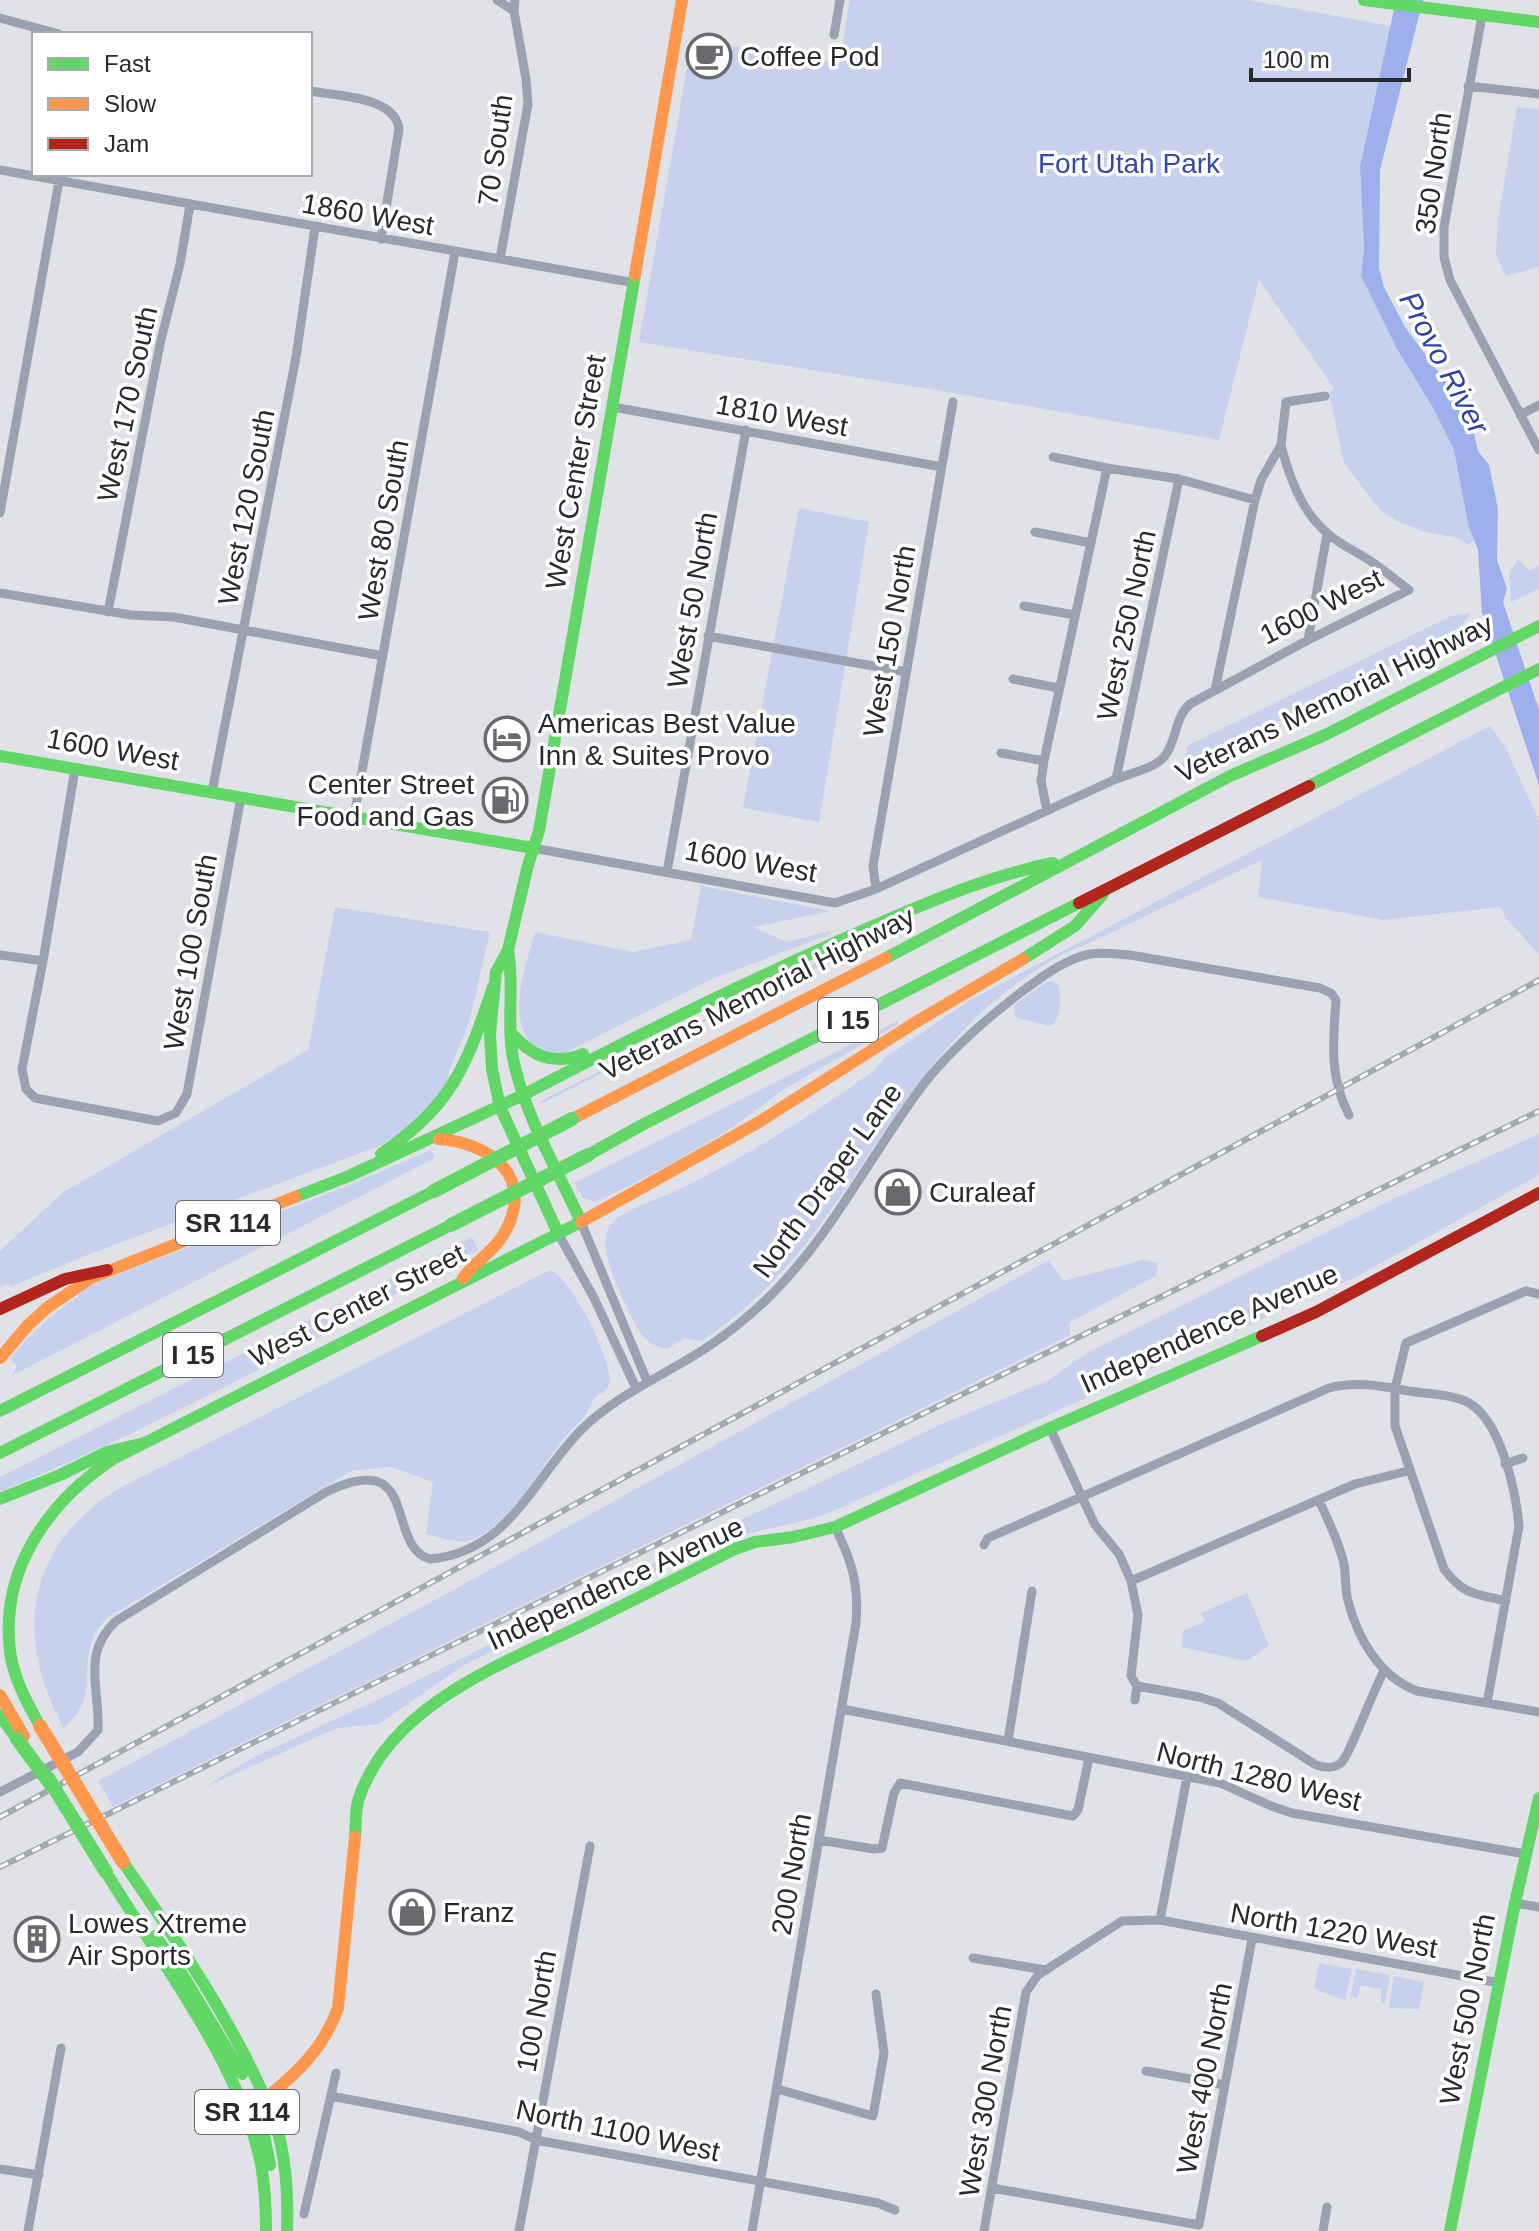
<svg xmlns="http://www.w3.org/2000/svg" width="1539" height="2231" font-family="Helvetica,sans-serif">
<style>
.green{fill:#c7d1ee}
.water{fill:#9db0ec}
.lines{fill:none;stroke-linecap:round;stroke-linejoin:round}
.street{stroke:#9aa1b1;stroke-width:9}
.fast{stroke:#63d668;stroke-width:12}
.slow{stroke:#ff974d;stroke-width:12}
.jam{stroke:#b3261e;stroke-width:12}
.rail-casing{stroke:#a4a8b1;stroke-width:6}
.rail{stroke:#fff;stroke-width:3;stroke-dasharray:9;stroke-linecap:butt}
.fast-bridge{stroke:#63d668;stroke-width:14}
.slow-bridge{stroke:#ff974d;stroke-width:14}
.labels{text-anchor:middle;stroke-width:7;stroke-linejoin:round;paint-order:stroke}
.shield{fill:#fff;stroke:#696a6c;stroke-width:2}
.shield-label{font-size:26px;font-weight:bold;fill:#292a2d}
.poi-label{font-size:28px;fill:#292a2d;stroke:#fff;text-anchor:start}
.street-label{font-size:28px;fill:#292a2d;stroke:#fff}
.park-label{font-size:28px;fill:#3449a9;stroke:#fff}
.water-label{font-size:30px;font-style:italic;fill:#2f43a2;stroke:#fff}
</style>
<rect width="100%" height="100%" fill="#e0e2e7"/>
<path class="green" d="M850,0H1247L1392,26L1360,167L1364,249L1361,276L1397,349L1432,406L1454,450L1468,524L1475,540L1469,545L1458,538L1425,532L1397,521L1380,510L1344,463L1329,394L1334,388L1259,280L1219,440L942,391L639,342L687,68L700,66L727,71L733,46L839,64Z
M1517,107L1539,109V267L1506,276L1496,255L1498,220Z
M799,508L869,522L819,822L743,808Z
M1518,559L1529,571L1539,566V589L1511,602L1509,573Z
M1471,613L1456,632L1182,770L1187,746L1451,616Z
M1490,726L1506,748L1539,821V954L1506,918L1501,907L1383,920L1258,897L1262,860L1083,946C1063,952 1047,963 1029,975C930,1040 879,1149 808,1241C778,1279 742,1314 702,1341L684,1338L667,1349C642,1345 635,1324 625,1303C616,1285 598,1245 609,1228C619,1211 649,1203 666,1195C740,1162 810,1116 875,1070L883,1059L970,1000Z
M701,886L831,911L754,927L786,942L830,931L831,934L712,979L565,1053H551L530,1043C507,1011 526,966 535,932L633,952L691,940Z
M335,907L490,932L469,1023L448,1074L452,1078L420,1118L382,1145L87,1255L10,1287L8,1284L0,1288V1251L62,1193L308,1050Z
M839,953L841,955L762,996H756L539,1105L541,1101L806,967Z
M1052,981L1058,984C1062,996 1060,1014 1054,1024L1048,1026L1015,1017L1014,1005L1045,983Z
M897,1021L898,1024L784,1089L729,1130L669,1165L603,1199L595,1202L583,1198L574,1183Z
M1539,1134V1175L1354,1278L824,1515C790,1526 755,1530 721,1541L464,1665L379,1724L337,1728L203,1788L252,1758L392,1693L718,1531L946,1422L1047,1381L1087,1353L1397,1197Z
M431,1150L435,1158L11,1376L17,1366L10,1359C30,1334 52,1313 79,1296V1293L96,1283L342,1188Z
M472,1237L478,1250C420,1279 364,1313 307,1344C207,1398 105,1448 0,1492V1477Z
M1049,1260L1063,1281L1143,1260L1158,1263L1156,1276L1070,1322V1335L113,1807L98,1781L457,1588Z
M550,1270C570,1276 616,1365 609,1385C606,1392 601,1393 596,1397C590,1403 588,1412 583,1418C577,1426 569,1432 562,1440C545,1463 531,1488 512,1510C502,1520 482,1538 468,1541C454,1543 439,1537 426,1534L433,1482L391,1467L351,1471L107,1618C69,1658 107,1691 64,1728C13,1637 26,1546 118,1489Z
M1247,1593L1269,1646L1246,1661L1182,1647L1183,1631L1205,1621L1201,1613Z
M1319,1963L1352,1969L1345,2000L1314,1989Z
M1356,1969L1390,1975L1385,2003H1381V1989L1361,1985L1357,1998L1351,1996Z
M1394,1976L1424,1982L1419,2009L1389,2008Z"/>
<path class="water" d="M1396,0H1423L1380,170L1379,268L1384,287L1405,327L1469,413L1478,451L1489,465L1498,509L1497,560L1507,589L1503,602L1539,710V785L1482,613L1478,550L1468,524L1454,450L1432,406L1397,349L1361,276L1364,248L1360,167Z"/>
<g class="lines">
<path class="street" d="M497,0L514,11
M1482,16L1444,227V257L1450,280L1539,450
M0,18L59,34
M834,35L840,0
M1468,86L1539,94
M310,91C337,96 395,96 399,129L381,239
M0,170L635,283
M500,259L528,104L526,79L514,11L515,0
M613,407L942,467
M1520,415L1539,405
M1053,457L1107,468L1179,479L1255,500
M0,513L59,181
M1035,532L1091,543
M0,593L131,615L174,617L383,656
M1024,606L1075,615
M108,612L160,344L180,264L190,205
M708,636L906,672
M1308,640L1327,534
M1013,679L1058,688
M1215,690L1255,500L1261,480L1281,445L1286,402L1325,396
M1001,753L1044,761
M75,769L43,961L22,1069L26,1089L35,1098L158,1121L176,1113L187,1094L241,797
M1116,779L1179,479
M212,792L296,357L315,227
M1047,811L1041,781L1044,761L1107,468
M354,816L455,252
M533,848L835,903L876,889L1116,779C1131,773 1153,769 1164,757C1177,742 1174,718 1190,704L1308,640L1409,590C1396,580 1383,569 1369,560C1355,551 1339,544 1327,533C1301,511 1289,476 1281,445
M667,872L746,430
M876,889L873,866L953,402
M0,955L43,961
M581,1222L647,1381
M558,1233L594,1298L636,1388
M1050,1428L1095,1525L1119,1554L1131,1581L1138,1615L1131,1676L1137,1686L1199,1697L1218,1703L1316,1765C1325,1768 1333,1769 1341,1763C1349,1757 1374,1688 1384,1671
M1505,1464L1523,1458
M1319,1500C1328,1521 1339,1541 1344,1564C1346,1576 1345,1589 1348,1601C1358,1639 1379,1676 1417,1691L1539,1712
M984,1545L988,1538L1329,1388C1357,1381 1381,1386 1409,1391C1428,1394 1452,1394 1469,1403C1501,1421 1516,1492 1519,1526L1487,1703
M1131,1581L1355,1484L1408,1471
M1506,1601C1477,1594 1464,1596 1444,1569L1395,1426V1388L1406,1343L1526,1291L1539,1294
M1135,1700L1137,1686
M842,1709L1220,1783L1271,1806L1292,1813L1525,1854
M1008,1741L1032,1591
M0,1792L78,1752L98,1730C100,1688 81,1654 116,1621L326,1492C422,1446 384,1546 430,1559C510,1552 533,1478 582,1429C619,1393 666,1375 709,1346C730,1332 752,1314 770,1296C832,1235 871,1154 923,1085C950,1050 985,1020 1020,993C1039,979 1058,964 1082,956C1097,951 1114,954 1130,955L1320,988L1331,993L1336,1000C1333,1042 1329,1077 1349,1115
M819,1840L874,1849L882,1848L894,1793L900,1783L1073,1816L1078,1810L1089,1758
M1515,1903L1539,1907
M1160,1920L1187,1777
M973,1958L1046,1970
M1146,2071L1224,2085
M777,2089L873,2116L884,2053L876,1994
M331,2096L519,2132L536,2140L878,2203L895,2210
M0,2169L39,2175
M992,2188L1199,2225L1252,1939
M304,2214L336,2073
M28,2231L61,2048
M519,2231L590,1846
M752,2231L856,1623C859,1584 852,1561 835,1527
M984,2231L1026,1992L1038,1975L1122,1921L1160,1920L1500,1983
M1323,2231L1327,2207"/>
<path class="fast" d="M1364,0L1539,22
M0,756L533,848
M1309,786L1539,669
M508,950C515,989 505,1028 515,1067C527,1119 559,1173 581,1222
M886,958L1230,776L1325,735L1539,626
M1023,959L1075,926L1103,894
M510,1032C531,1056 553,1066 583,1054
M523,1095C628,1040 733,988 841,940C910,910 979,878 1053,863
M381,1154C453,1104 466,1067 493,987
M588,1155L642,1125L1079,903
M295,1197L349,1176L523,1095
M558,1233L500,1107L492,1069L490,1034L496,972L508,950L528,865L539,831L635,275
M0,1411L434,1191
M0,1453L451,1225
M0,1499L60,1475L107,1452L144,1443
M0,1715L17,1739
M40,1726C27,1703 13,1677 10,1651C0,1570 48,1502 113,1459L581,1222
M355,1837C356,1826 355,1812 358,1801C388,1707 497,1666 577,1628C630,1602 682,1576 735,1549L755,1542L793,1537L835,1527L1050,1428L1262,1336
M123,1862C167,1926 211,1990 247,2060C260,2087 275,2115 281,2145C287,2173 288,2202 287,2231
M106,1872C159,1960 240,2063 261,2164C265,2186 266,2208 266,2231
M155,1936L181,1972L242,2074
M265,2099L260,2115L270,2165
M1450,2231L1515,1903L1539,1798"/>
<path class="slow" d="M635,275L682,0
M572,1119L886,958
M439,1139C491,1143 535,1177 505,1232C495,1251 475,1261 463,1278
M581,1222L759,1122L916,1022L1023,959
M0,1358L28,1325L48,1307L91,1278L295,1197
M0,1695L24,1736
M265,2099C297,2073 324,2048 338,2008L355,1837"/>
<path class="jam" d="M1079,903L1309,786
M0,1309L65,1279L107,1270
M1262,1336L1316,1312L1539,1193"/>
<g class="rail-casing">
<path id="rail" d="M0,1817L1539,980
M0,1867L1539,1111"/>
</g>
<use href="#rail" class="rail"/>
<path class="fast-bridge" d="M434,1191L572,1119
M451,1225L588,1155
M17,1739L52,1786
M48,1778L106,1872"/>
<path class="slow-bridge" d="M40,1726L123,1862"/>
</g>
<defs>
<g id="cafe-ring" transform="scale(2.3)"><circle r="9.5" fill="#fff" stroke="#696a6e" stroke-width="1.5"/><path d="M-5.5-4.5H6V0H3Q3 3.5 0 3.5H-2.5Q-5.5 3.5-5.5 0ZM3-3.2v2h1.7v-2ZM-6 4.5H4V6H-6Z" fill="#696a6e"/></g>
<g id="hotel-ring" transform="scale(2.3)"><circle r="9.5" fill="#fff" stroke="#696a6e" stroke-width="1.5"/><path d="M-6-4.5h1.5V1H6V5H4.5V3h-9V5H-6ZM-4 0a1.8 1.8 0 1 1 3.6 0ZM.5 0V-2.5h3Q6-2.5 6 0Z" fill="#696a6e"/></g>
<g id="fuel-ring" transform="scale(2.3)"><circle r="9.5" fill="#fff" stroke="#696a6e" stroke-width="1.5"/><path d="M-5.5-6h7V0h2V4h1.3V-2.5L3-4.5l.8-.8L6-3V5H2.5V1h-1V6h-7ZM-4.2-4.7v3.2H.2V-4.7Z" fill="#696a6e"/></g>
<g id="shop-ring" transform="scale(2.3)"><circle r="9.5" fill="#fff" stroke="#696a6e" stroke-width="1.5"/><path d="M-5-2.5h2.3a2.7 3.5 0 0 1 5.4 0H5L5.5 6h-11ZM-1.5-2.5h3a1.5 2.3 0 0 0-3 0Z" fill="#696a6e"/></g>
<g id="building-ring" transform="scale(2.3)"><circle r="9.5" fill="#fff" stroke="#696a6e" stroke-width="1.5"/><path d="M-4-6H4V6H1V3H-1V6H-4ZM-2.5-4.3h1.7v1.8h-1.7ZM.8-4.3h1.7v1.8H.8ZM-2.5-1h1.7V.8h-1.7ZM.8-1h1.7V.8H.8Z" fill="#696a6e"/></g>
</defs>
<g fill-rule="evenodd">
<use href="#cafe-ring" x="709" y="56"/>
<use href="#hotel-ring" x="507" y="739"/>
<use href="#fuel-ring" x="505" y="800"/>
<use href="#shop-ring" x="898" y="1192"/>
<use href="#shop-ring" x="412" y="1912"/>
<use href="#building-ring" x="37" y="1939"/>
</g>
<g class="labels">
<g class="shield">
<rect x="818" y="998" width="60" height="44" rx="6"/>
<rect x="176" y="1201" width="104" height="44" rx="6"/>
<rect x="163" y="1333" width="60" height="44" rx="6"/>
<rect x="195" y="2090" width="104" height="44" rx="6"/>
</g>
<g class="shield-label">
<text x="848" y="1029">I 15</text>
<text x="228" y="1232">SR 114</text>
<text x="193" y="1364">I 15</text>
<text x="247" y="2121">SR 114</text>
</g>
<g class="poi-label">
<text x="740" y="66">Coffee Pod</text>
<text x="538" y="733">Americas Best Value<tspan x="538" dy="32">Inn &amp; Suites Provo</tspan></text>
<text x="474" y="794" text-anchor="end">Center Street<tspan x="474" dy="32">Food and Gas</tspan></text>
<text x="929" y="1202">Curaleaf</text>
<text x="443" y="1922">Franz</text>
<text x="68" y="1933">Lowes Xtreme<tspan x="68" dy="32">Air Sports</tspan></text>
</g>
<g class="street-label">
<text transform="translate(495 150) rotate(-82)" y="10">70 South</text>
<text transform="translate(1433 173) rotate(-82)" y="10">350 North</text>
<text transform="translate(368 214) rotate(10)" y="10">1860 West</text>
<text transform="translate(127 404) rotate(-78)" y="10">West 170 South</text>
<text transform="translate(782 415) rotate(10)" y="10">1810 West</text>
<text transform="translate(575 472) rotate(-80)" y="10">West Center Street</text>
<text transform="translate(246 507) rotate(-79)" y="10">West 120 South</text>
<text transform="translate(383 530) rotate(-80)" y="10">West 80 South</text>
<text transform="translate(692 600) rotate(-80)" y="10">West 50 North</text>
<text transform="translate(1321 606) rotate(-27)" y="10">1600 West</text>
<text transform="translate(1126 625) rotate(-78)" y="10">West 250 North</text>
<text transform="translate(889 641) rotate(-80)" y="10">West 150 North</text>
<text transform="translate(1334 698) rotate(-26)" y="10">Veterans Memorial Highway</text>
<text transform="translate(113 749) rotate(10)" y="10">1600 West</text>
<text transform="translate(751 861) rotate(10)" y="10">1600 West</text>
<text transform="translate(190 952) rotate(-80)" y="10">West 100 South</text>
<text transform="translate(757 993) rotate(-27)" y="10">Veterans Memorial Highway</text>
<text transform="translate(827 1180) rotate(-54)" y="10">North Draper Lane</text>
<text transform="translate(357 1305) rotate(-27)" y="10">West Center Street</text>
<text transform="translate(1209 1328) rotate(-24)" y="10">Independence Avenue</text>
<text transform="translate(615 1583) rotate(-25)" y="10">Independence Avenue</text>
<text transform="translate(1259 1776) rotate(14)" y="10">North 1280 West</text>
<text transform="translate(791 1874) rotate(-80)" y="10">200 North</text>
<text transform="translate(1334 1930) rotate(10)" y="10">North 1220 West</text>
<text transform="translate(1467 2009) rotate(-79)" y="10">West 500 North</text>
<text transform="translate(536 2011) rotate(-80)" y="10">100 North</text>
<text transform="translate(1204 2078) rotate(-79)" y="10">West 400 North</text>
<text transform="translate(985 2101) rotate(-80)" y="10">West 300 North</text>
<text transform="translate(618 2130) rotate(12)" y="10">North 1100 West</text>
</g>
<g class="park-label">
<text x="1129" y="173">Fort Utah Park</text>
</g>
<g class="water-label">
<text transform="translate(1444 363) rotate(62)" y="10">Provo River</text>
</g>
</g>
<rect x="32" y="32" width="280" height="144" fill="#ffffff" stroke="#a9aaab" stroke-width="2"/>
<rect x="48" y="58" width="40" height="12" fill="#63d668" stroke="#a9aaab" stroke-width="2"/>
<text x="104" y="72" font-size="24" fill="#292a2d">Fast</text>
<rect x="48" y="98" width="40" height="12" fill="#ff974d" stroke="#a9aaab" stroke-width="2"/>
<text x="104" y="112" font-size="24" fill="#292a2d">Slow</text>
<rect x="48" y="138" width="40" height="12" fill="#b3261e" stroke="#a9aaab" stroke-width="2"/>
<text x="104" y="152" font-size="24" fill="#292a2d">Jam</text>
<path d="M1251 68v12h158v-12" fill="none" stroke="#292a2d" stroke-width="4"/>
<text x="1263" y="68" font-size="24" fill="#292a2d" stroke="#ffffff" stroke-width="6" paint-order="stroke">100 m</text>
</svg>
